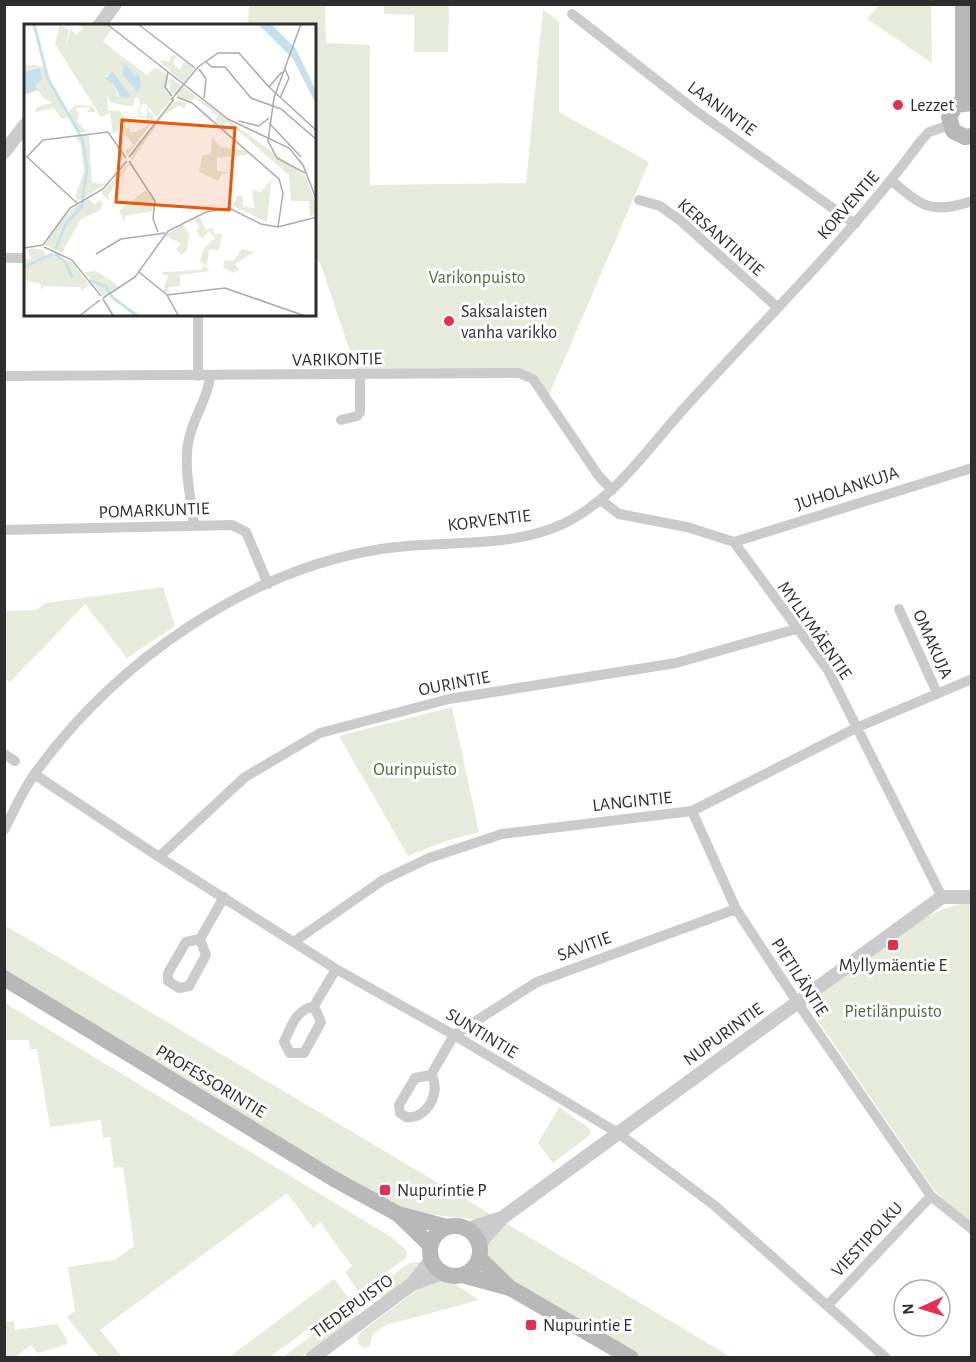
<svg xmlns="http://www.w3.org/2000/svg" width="976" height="1362" font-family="'Alegreya Sans',sans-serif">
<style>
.green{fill:#e6ebdb}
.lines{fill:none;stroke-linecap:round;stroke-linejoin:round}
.minor{stroke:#cbcbcb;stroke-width:10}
.tertiary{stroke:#cbcbcb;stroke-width:14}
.secondary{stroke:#b8b8b8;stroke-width:16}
.poi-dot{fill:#e72e50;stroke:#fff;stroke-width:2}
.labels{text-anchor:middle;stroke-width:6;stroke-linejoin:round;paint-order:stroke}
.poi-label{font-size:18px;fill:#2e2e2e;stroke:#fff;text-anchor:start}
.street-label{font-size:18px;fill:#2e2e2e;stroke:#fff}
.park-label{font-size:18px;fill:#566a3b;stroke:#fff}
.inset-river{fill:none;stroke:#c7e1ec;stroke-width:3}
.inset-road{fill:none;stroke:#ababab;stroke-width:1.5}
.view{fill:#e8590c;fill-opacity:0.15;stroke:#e8590c;stroke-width:3}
.inset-edge{fill:none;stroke:#2e2e2e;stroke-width:3}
</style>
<rect width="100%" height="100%" fill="#fff"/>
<path class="green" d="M880,4L931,5L932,63L867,19Z
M249,5H325L326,43L370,45V185L526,183L543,9L559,22V112L649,162L549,395L529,372H357L320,262H315V26H248Z
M384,5H449L448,52H414V15L384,14Z
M163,587L175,626L127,658L85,604L10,682L5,678V611L36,610L46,603Z
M452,707L479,832L443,842L408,856L339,736Z
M971,904V1225L934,1190L812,1012L813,1000C848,974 929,900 971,904Z
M4,925L731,1357H633L490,1266L480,1220L391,1210L5,975Z
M5,1003L391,1237L407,1251L406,1258L359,1292L345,1272L352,1266L320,1222L313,1228L287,1193L100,1330L122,1357H99L67,1317L75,1311L68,1267L114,1260L134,1246L123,1167L114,1168L110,1137L103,1138L101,1120L50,1127L37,1049H30L29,1040H5Z
M559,1107L591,1130L590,1135L553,1163L538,1143Z
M418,1262L421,1264L419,1270L385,1296L375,1298L369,1294L409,1263Z
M436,1276L444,1277L479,1300L386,1325L373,1334L370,1346L364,1348L358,1344V1337L362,1331Z
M334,1279L349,1299L270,1357H229Z
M353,1304L358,1310L357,1317L301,1357L282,1358Z
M14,1321L15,1330L57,1324L67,1339V1344L38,1353L31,1345L15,1357H5V1322Z"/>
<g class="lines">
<path class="minor" d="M572,14L696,111L855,224
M891,180C921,206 931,215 972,201
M639,200L660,206L681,221L777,307
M4,258H26
M198,315V376
M4,376L519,373L533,379L598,475L612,490
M341,420L357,416L360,412V375
M602,501L619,514L687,527L734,542L828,670L942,897
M194,525C191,497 182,463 190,435C195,415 208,397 210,377
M4,530L232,525L246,532L268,584
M734,542L972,468
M899,609L937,693
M4,754L15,761
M34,774L159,857L336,969L454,1035L618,1133L715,1206L886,1358
M692,811L736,909L797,1002L931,1196L972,1229
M4,830C14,811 23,789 36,772C115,663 246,570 381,549C441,539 509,550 565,523C617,497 650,445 689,403C767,317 851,236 920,142L929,132L950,125
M159,857L245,777L320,733L449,699L676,663L796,629
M200,939L206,955L189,986L179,988L168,981V973L186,942L200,939L224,897
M295,941L383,880L429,858L502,834L692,811L856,728L972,679
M314,1006L321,1022L304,1053H290L284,1042C292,1025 295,1011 314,1006L336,969
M431,1075C442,1091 427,1120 406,1117L400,1113L399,1105L415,1078L431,1075L454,1035L537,982L736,909
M828,1305L931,1196"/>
<path class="tertiary" d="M99,26L115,4
M4,152L26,124
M468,1229L502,1218
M479,1244L502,1218L909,921L942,897H972
M412,1284L443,1273
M312,1358L412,1284L431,1260"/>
<path class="secondary" d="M963,102V4
M972,103L956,105L949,117L953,131L965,137L972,136
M4,978L334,1179L398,1214L447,1227
M398,1214L430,1245
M430 1251a25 25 0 1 1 50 0a25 25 0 1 1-50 0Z
M479,1258L510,1288L631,1358
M462,1275L510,1288"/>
</g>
<g class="poi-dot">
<circle cx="898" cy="105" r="6"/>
<circle cx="449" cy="321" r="6"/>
<rect x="887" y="939" width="12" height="12" rx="3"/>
<rect x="379" y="1184" width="12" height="12" rx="3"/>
<rect x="525" y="1319" width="12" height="12" rx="3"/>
</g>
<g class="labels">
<g class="poi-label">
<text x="910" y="111">Lezzet</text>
<text x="461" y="317">Saksalaisten<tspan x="461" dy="21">vanha varikko</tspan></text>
<text x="893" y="971" text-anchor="middle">Myllymäentie E</text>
<text x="397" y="1196">Nupurintie P</text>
<text x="543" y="1331">Nupurintie E</text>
</g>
<g class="street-label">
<text transform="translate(722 108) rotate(36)" y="6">LAANINTIE</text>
<text transform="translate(848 205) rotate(-49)" y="6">KORVENTIE</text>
<text transform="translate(721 237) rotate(41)" y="6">KERSANTINTIE</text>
<text transform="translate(337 359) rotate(-1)" y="6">VARIKONTIE</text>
<text transform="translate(847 488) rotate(-18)" y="6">JUHOLANKUJA</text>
<text transform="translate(154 510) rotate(-2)" y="6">POMARKUNTIE</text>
<text transform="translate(489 520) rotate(-7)" y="6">KORVENTIE</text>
<text transform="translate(815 630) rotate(55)" y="6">MYLLYMÄENTIE</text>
<text transform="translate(933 644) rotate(66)" y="6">OMAKUJA</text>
<text transform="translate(454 683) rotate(-11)" y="6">OURINTIE</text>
<text transform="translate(632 801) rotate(-6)" y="6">LANGINTIE</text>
<text transform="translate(584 946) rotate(-20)" y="6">SAVITIE</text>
<text transform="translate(800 977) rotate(57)" y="6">PIETILÄNTIE</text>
<text transform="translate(482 1033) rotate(31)" y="6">SUNTINTIE</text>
<text transform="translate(723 1034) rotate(-36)" y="6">NUPURINTIE</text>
<text transform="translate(211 1081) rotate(31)" y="6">PROFESSORINTIE</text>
<text transform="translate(867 1239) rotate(-47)" y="6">VIESTIPOLKU</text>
<text transform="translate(352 1306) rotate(-36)" y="6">TIEDEPUISTO</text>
</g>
<g class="park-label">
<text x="477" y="283">Varikonpuisto</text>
<text x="415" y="775">Ourinpuisto</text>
<text x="893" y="1017">Pietilänpuisto</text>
</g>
</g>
<g transform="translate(24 24)">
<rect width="292" height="292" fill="#fff"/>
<path d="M36,0L45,6L40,29L47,4L52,11L60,4L53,0H81L88,5L79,17L92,28L123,51L131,43L143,51L148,74L142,82L132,93L122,80L116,81L115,74H110V81L103,82L86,78L83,71L84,87H95L101,93L100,101L89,110L86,89L77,93L31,20ZM88,48L98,65L107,73H96L92,68L91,60L81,52ZM153,31L149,40L156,45L161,37L170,45L160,59L135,37H146V32ZM9,41L20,43L42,91L51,81L67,79L51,81L68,82L72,88H63L67,83L51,84L55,91L53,97L63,108H56L45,93L38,95L30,84L11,88L13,83L28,79L19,74L11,61L19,55L16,44L0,46V42ZM147,54L281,152L292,179V191L286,192L285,177H267L265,151L225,116L203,98L199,103L191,97L194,92L171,74L166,78L144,67L143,59ZM155,77L163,79L160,84L155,81L139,92L84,171L85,177L77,169L107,137L108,130L149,78ZM121,82L116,84L117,92H123L122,83L131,94L103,132L101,127L110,121L97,106L105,103L106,108H113L124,101L122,93L115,94L114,83ZM65,110L68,159L82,160L54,177L51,173L60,148L57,121L50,111ZM188,112L196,123L225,127L223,131L193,134V147L207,149L198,150L194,157L175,148L178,132L187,129ZM252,154L247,159L243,198L209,182L213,171L219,173V182L230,184L228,166L237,168L243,160ZM122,166L130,177L129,187L101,192L100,198L95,187ZM64,174L71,181L75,176L79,179L76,186L57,195L38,229L21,221L41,190ZM176,193L182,206L189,204L190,210H198L195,226L185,225L183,242L176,237L180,224L191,214L185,207L178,215L172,207L176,204L170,194ZM159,200L165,210L163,226L158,231L152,225L157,219L140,212ZM8,224L20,226L21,232L27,229L49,239L65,261L58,266L56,263L19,262L17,267V260L0,256V235H8L3,226ZM218,225L230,228L211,240L215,246L208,249L199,243L201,236L210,237ZM180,242L186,247L156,251V262L144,263L145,269L139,267L144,251H138L139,248L177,246ZM72,247L92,260L94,263L79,272L61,248Z" fill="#e6ebdb" fill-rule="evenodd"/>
<path d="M234,0H247L272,25L292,67V80L269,35ZM100,38L110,51L115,50L117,63L113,67L99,51ZM16,44L19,55L11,61L14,66L0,71V47ZM88,47L107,72L105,74L96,73L90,60L81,55Z" fill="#c7e1ec"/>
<path class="inset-river" d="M10,0L24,55L58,114L63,144L58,182L41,201L32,225M31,229L42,239L48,254M0,243L29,230M66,256L82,263L89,274L115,293"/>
<path class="inset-road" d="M83,0L204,95L265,124L279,141L293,177M114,0L171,44M277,0L250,74L244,117L253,134L281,149M181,37L188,43H201L227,74L257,85L293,116M174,43L194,29H215L245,63L293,107M175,45L182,55L180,74M144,48L141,63L148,72M245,63L258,48M153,73L168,79L255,155L259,169L254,203M256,74L265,54L261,45M147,76L174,43M215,97L235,102L245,94M245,99L277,133M105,133L150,75M105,137L131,177L129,195L134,208M53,179L3,133L19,116L84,108L102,134M19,221L46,184L79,165L103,137M20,223L48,236L77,272M0,224L19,221M72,230L97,215L141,209M115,248L143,271L155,293M143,271L201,264L284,293M79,274L111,253L144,207L182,188L205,184L237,200L254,203L293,193M79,275L90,293M54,293L76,276"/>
<path class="view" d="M98,96L211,104L205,186L92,178Z"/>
<rect width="292" height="292" class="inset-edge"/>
</g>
<rect width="976" height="1362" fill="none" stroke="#2e2e2e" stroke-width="12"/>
<g transform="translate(922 1308) rotate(266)"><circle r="28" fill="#ffffff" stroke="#ababab" stroke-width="1.5"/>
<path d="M0-4.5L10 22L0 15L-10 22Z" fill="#e72e50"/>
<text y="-9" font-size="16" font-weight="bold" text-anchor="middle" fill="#2e2e2e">N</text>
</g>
</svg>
